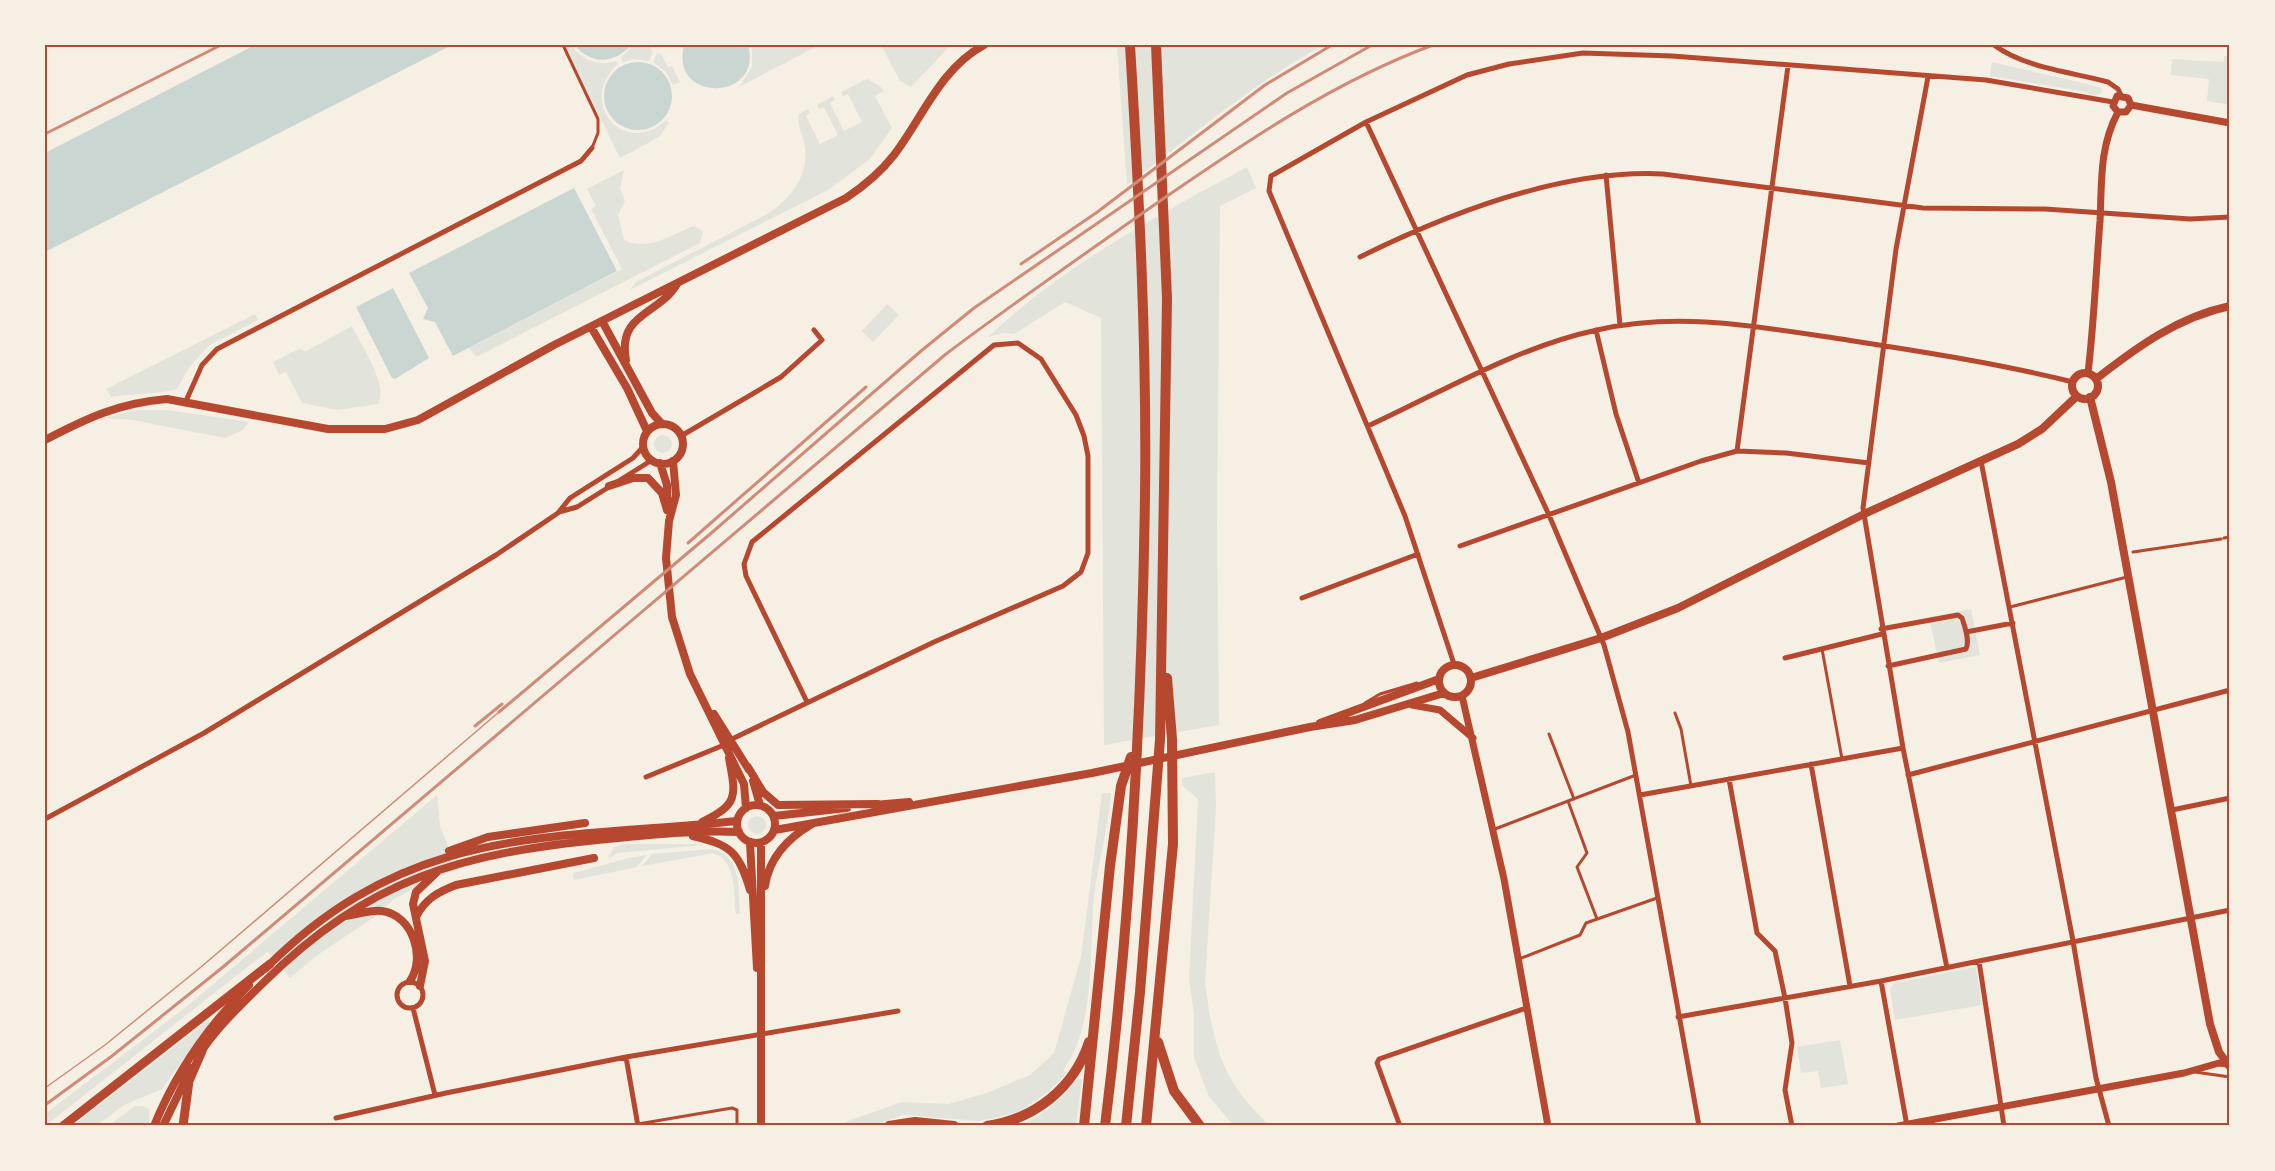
<svg xmlns="http://www.w3.org/2000/svg" width="2275" height="1171" font-family="'Fira Sans',sans-serif">
<style>
.green{fill:#e2e4dc}
.water{fill:#c9d6d2}
.lines{fill:none;stroke-linecap:round;stroke-linejoin:round}
.service{stroke:#b5482f;stroke-width:3}
.minor{stroke:#b5482f;stroke-width:5}
.tertiary{stroke:#b5482f;stroke-width:7}
.secondary{stroke:#b5482f;stroke-width:8}
.trunk{stroke:#b5482f;stroke-width:9}
.motorway{stroke:#b5482f;stroke-width:10}
.tram{stroke:#cf8b77;stroke-width:1.5}
.rail{stroke:#cf8b77;stroke-width:3}
.neatline{fill:none;stroke:#b5482f;stroke-width:2}
</style>
<rect width="100%" height="100%" fill="#f6efe4"/>
<path class="green" d="M565,45H571C582,60 598,67 616,61L618,64C575,103 626,159 666,120L669,123L659,137L620,158Z
M633,45H648L653,52L649,61L634,59L623,62L621,58Z
M752,45H819L739,87L752,67Z
M881,45H951L911,87L900,81Z
M1117,45H1324C1253,83 1191,137 1127,185Z
M657,53L662,55L668,67L672,66L680,82L673,85L666,72L653,62Z
M2224,56H2230V105L2207,101L2209,79L2171,75L2172,59L2224,62Z
M1992,62L2091,85L2101,88L2102,93L2092,96L2086,92L1990,76Z
M867,79L880,86L884,91L875,96L892,128L870,159L828,190L630,290L636,282L771,212C795,193 810,173 804,142C802,132 797,124 799,114L808,109L810,113L806,116L820,144L838,135L824,107L819,109L817,105L833,96L835,100L830,103L844,131L862,122L848,94L843,96L841,92Z
M1247,167L1256,188L1220,206L1217,522L1219,725L1104,745L1101,318L1065,302L1014,334L1004,333L988,337C1062,266 1158,215 1247,167Z
M624,170L620,189L625,201L618,215L624,240C648,252 672,234 694,226L703,231L700,243L476,357L469,348L622,269L591,209L596,206L587,189Z
M887,304L899,315L873,342L862,331Z
M255,314L258,320L208,346L189,368L177,389C156,395 133,393 111,397L106,389Z
M352,326C361,345 389,386 378,404L338,410L302,403L286,372L279,375L273,362L299,349L306,351Z
M138,410H168L249,422L243,430L225,438L132,420L104,418Z
M654 444a9 9 0 1 1 18 0a9 9 0 1 1-18 0Z
M1971,609L1980,655L1939,663L1929,617Z
M1215,772L1216,806L1205,983C1210,1019 1216,1060 1238,1090C1247,1103 1259,1114 1269,1126H1234L1208,1095L1194,1058V1015L1189,979L1198,799L1182,785V778Z
M1102,793H1111C1108,830 1098,862 1094,897C1089,949 1096,1028 1063,1070L1067,1073L1048,1092L1020,1111L999,1117L979,1121L903,1115L873,1126H841L848,1121L902,1102L948,1104L987,1093L1030,1075L1054,1053L1081,957Z
M437,795L440,825L457,870L440,875L394,899L376,916L319,954L290,978L268,951L45,1126V1114L186,1007Z
M748 825a9 9 0 1 1 18 0a9 9 0 1 1-18 0Z
M624,844H703V845L618,853L608,859L614,847Z
M711,849C742,854 738,888 740,913L736,914C733,893 737,862 714,853L642,866L652,854Z
M647,855L637,867L574,880L573,873C599,867 621,858 647,855Z
M1976,967L1982,1005L1895,1020L1890,989L1894,983Z
M209,1020V1024L162,1089L124,1105L96,1126H72Z
M1840,1040L1848,1084L1821,1088L1818,1071L1801,1073L1797,1047Z
M1077,1079H1082L1076,1126H1018C1043,1116 1062,1100 1077,1079Z
M135,1106H143L149,1109L150,1126H108Z"/>
<path class="water" d="M255,45H452L45,252V153Z
M575,45H631C615,64 590,65 575,45Z
M684,45H748C764,101 669,104 684,45Z
M604 96a34 34 0 1 1 68 0a34 34 0 1 1-68 0Z
M574,188L617,271L453,356L435,322L423,319L428,308L409,273Z
M393,288L429,358L395,379L392,378L356,307Z"/>
<g class="lines">
<path class="service" d="M563,45L598,119V133L592,148
M2224,538L2230,537
M2133,552L2221,539
M2010,607L2127,577
M1822,649L1842,759
M1365,703L1380,694L1417,683
M1675,713L1681,729L1691,786
M1549,734L1574,799
M1568,801L1587,853L1577,867L1597,919
M1495,829L1636,775
M1519,959L1580,935L1586,923L1657,898
M2195,1072L2230,1077
M638,1124L732,1108L737,1110V1126"/>
<path class="minor" d="M1994,45C2025,68 2071,72 2108,82L2118,89L2121,95
M1928,77L1896,249L1863,508L1903,748L1947,968
M1366,122L1549,515L1604,645L1628,732L1699,1126
M1606,175L1620,325
M1360,257C1449,213 1562,169 1663,174L1923,208L2045,209L2190,219L2230,217
M1596,330L1616,414L1639,483
M186,401L202,365L217,349L581,161L592,148
M1368,426C1442,392 1517,347 1597,330C1679,311 1759,327 1841,339C1918,351 1997,363 2073,382
M681,436L781,377L822,340L814,330
M1737,451L1788,66
M1981,461L2073,941L2096,1078L2109,1126
M559,512L577,507L652,460
M1460,546L1701,461L1737,451L1786,453L1869,463
M1302,598L1418,554
M1881,629L1958,615L1962,618C1965,627 1970,641 1966,649L1888,666
M1966,632L2013,623
M1785,658L1882,634
M1454,664L1405,516L1269,191L1271,176L1366,122L1467,75L1509,64L1583,53L1672,56L1986,80L2113,102
M732,739L934,642L1063,586L1081,572L1088,553V456L1084,436L1076,415L1041,359L1018,343L994,345L752,542L744,564L746,576L807,702
M1811,764L1850,986
M1908,775L2230,690
M646,777L724,745
M1729,779L1757,933L1775,951L1785,998L1792,1043L1785,1090L1792,1126
M1640,795L1903,748
M2172,810L2230,798
M45,819L204,733L496,555L558,513L570,498L633,458L643,447
M1979,961L2004,1126
M1881,981L1907,1126
M397 995a13 13 0 1 1 26 0a13 13 0 1 1-26 0Z
M413,1008L435,1095
M1678,1017L1881,981L2230,910
M626,1057L638,1126
M336,1118L446,1093L626,1057L898,1011
M1400,1126L1377,1063L1379,1059L1526,1008"/>
<path class="tertiary" d="M2131,105L2230,123
M2118,112L2113,106L2117,96L2128,98L2131,105
M2118,112H2126L2131,105
M2088,373C2094,323 2096,271 2100,221C2102,182 2099,148 2118,112
M1462,696L1504,879L1548,1126
M1412,705L1440,710L1473,738
M1898,1126L2184,1073L2219,1063L2227,1064"/>
<path class="secondary" d="M602,321L652,413L662,424
M591,327L627,388L647,431
M626,360C617,313 659,315 677,284
M2072 386a13 13 0 1 1 26 0a13 13 0 1 1-26 0Z
M2096,379C2137,347 2178,317 2230,306
M2090,397L2111,482L2210,1024L2219,1052L2230,1067
M643 444a20 20 0 1 1 40 0a20 20 0 1 1-40 0Z
M45,440C87,418 119,403 167,399L328,429H385L418,420L554,345L846,198C864,186 880,173 894,155C923,117 940,69 984,45
M673,461L676,495L669,521L666,558L672,617L690,674L744,784L746,808
M660,463L667,485V502
M609,486L633,478H648L662,493L667,510
M1439 681a16 16 0 1 1 32 0a16 16 0 1 1-32 0Z
M1471,678L1601,638L1678,608L1864,514L2018,444L2042,429L2077,396
M714,714L749,770
M1320,723L1439,679
M748,767L763,792L778,805L877,804
M753,781L760,805
M737 824a19 19 0 1 1 38 0a19 19 0 1 1-38 0Z
M874,805L909,802
M774,816L847,808
M702,822C739,804 736,796 729,758
M775,830L1092,773L1310,727L1355,720L1444,693
M693,836C731,845 739,852 750,890
M750,843L757,968
M449,851L488,837L585,823
M765,886C769,858 788,838 812,824
M345,916C357,915 371,909 382,911C413,915 426,958 410,981
M416,917C425,899 438,892 456,885L594,858
M266,968C411,823 551,840 737,821
M420,986L425,961L413,904L416,892L438,871
M199,1055C216,1028 240,1006 262,984C369,878 461,853 607,839C650,835 695,830 739,832
M154,1126C176,1072 208,1026 249,985
M163,1126L191,1068
M761,1126V843"/>
<path class="trunk" d="M63,1126L270,964
M183,1126L189,1081L202,1051"/>
<path class="motorway" d="M1158,1042L1174,1091L1200,1126
M889,1126L915,1122L954,1126
M987,1126C1035,1119 1074,1088 1089,1042
M1084,1126L1110,866L1121,786L1131,757
M1105,1126C1131,918 1142,706 1145,496C1147,346 1139,195 1130,45
M1126,1126L1140,992L1160,740L1167,298L1156,45
M1146,1126L1173,844L1172,739L1167,678"/>
<path class="tram" d="M45,1088L105,1045L201,967L499,712"/>
<path class="rail" d="M45,134L221,45
M1021,264L1096,213L1265,85L1332,45
M688,543L866,387
M499,712L709,535L921,351L974,308L1287,93L1372,45
M475,726L502,704
M45,1105L112,1056L223,967L946,354C1015,302 1086,253 1157,203C1244,143 1333,82 1433,45"/>
</g>
<rect width="2275" height="1171" fill="none" stroke="#f6efe4" stroke-width="93"/>
<rect x="46" y="46" width="2182" height="1078" class="neatline"/>
</svg>
